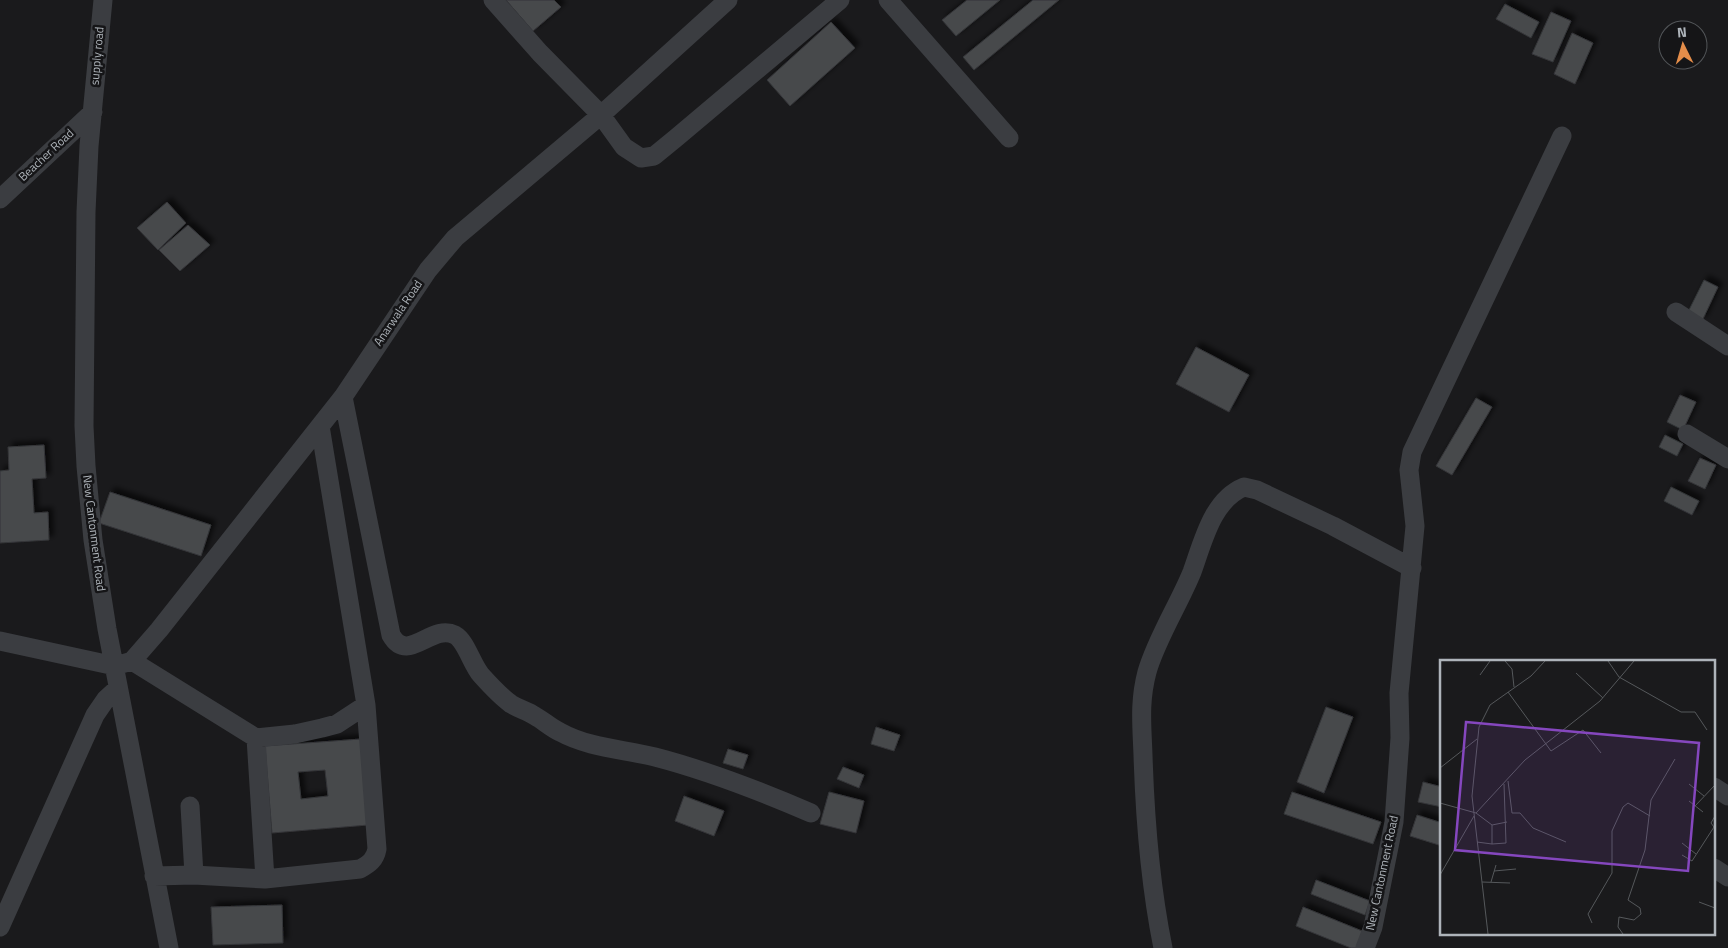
<svg xmlns="http://www.w3.org/2000/svg" width="1728" height="948" font-family="'Titillium Web',sans-serif">
<style>
.building{fill:#47494c;stroke:#343538;fill-rule:evenodd;filter:url(#shadow)}
.lines{fill:none;stroke-linecap:round;stroke-linejoin:round}
.minor{stroke:#3b3d41;stroke-width:19}
.labels{text-anchor:middle;stroke-width:5;stroke-linejoin:round;paint-order:stroke}
.street-label{font-size:12px;fill:#aeb4ba;stroke:#151517}
.inset-road{fill:none;stroke:#55585b;stroke-width:1}
.view{fill:#8547be;fill-opacity:0.15;stroke:#8547be;stroke-width:2.5}
.inset-edge{fill:none;stroke:#aeb4ba;stroke-width:2.5}
</style>
<defs>
<filter id="shadow"><feDropShadow dx="4.5" dy="-4.5" stdDeviation="2.5" flood-color="#0009"/></filter>
</defs>
<rect width="100%" height="100%" fill="#1a1a1c"/>
<path class="building" d="M506,0H554L561,7L533,31Z
M967,0H1000L956,36L942,20Z
M1033,0H1059L974,70L963,57Z
M1505,4L1539,22L1531,38L1496,19Z
M1551,12L1571,21L1553,62L1532,54Z
M831,22L855,48L790,106L767,80Z
M1572,33L1593,43L1575,84L1554,74Z
M167,202L186,223L158,250L137,228Z
M188,225L210,245L180,271L159,250Z
M1704,280L1718,287L1702,321L1687,314Z
M1196,347L1249,375L1229,412L1176,384Z
M1680,395L1696,402L1683,430L1667,422Z
M1476,398L1492,407L1452,475L1436,466Z
M1665,435L1683,444L1677,456L1659,447Z
M44,445L46,478L32,479L34,513L48,512L49,540L0,543V471L9,470L8,447Z
M1700,458L1716,465L1705,489L1688,481Z
M1671,487L1699,501L1692,515L1664,501Z
M110,492L211,525L201,556L99,523Z
M1326,707L1353,717L1324,793L1297,782Z
M876,727L900,735L894,751L871,744Z
M361,739L368,825L272,833L265,746ZM325,770L328,796L301,799L298,772Z
M728,749L748,755L743,769L723,763Z
M843,767L864,775L859,788L837,779Z
M1423,782L1442,787V807L1418,802Z
M829,792L864,801L856,833L820,824Z
M1292,792L1381,822L1373,844L1284,814Z
M684,796L724,811L714,836L675,821Z
M1417,815L1442,823V846L1410,836Z
M1316,880L1370,901L1365,915L1311,894Z
M282,905L283,943L213,945L211,907Z
M1303,907L1367,933L1360,948H1351L1296,926Z"/>
<g class="lines">
<path class="minor" d="M103,0L89,146L86,212L84,426L86,466L93,540L107,629L169,948
M493,0L540,53L601,115L624,147L641,158L654,156L676,138L840,0
M888,0L1009,138
M0,199L93,112
M1676,312L1728,346
M343,397L391,635C408,665 431,623 455,635C466,641 472,665 481,675C490,685 500,696 511,704C519,709 528,711 535,716C544,721 551,728 560,732C589,748 623,749 655,757C709,771 760,791 811,813
M1687,434L1728,459
M0,641L115,666L132,661L159,630L343,397L428,270L455,238L601,115L728,0
M132,661L256,738L295,734L322,728L337,724L366,705
M256,738L265,879L360,869C369,864 375,860 377,849L366,705L320,426
M1714,787L1728,796
M190,806L194,875
M1714,868L1728,877
M154,876L194,875L265,879
M0,927L95,715L106,699L118,688
M1163,948C1150,884 1145,820 1143,755C1142,726 1139,702 1147,672C1156,640 1179,604 1192,572C1203,542 1212,500 1244,487L1257,490L1333,526L1412,568
M1365,948L1373,927L1394,822L1400,738L1399,693L1415,526L1409,470L1412,452L1562,136"/>
</g>
<g class="labels">
<g class="street-label">
<text transform="translate(97 56) rotate(-85)" y="4">supply road</text>
<text transform="translate(46 155) rotate(-43)" y="4">Beacher Road</text>
<text transform="translate(398 313) rotate(-56)" y="4">Anarwala Road</text>
<text transform="translate(94 533) rotate(83)" y="4">New Cantonment Road</text>
<text transform="translate(1382 873) rotate(-78)" y="4">New Cantonment Road</text>
</g>
</g>
<g transform="translate(1440 660)">
<rect width="275" height="275" fill="#1a1a1c"/>
<path class="inset-road" d="M65,1L72,9L74,27M168,1L179,17L241,52H255L267,70M136,13L163,38M40,15L50,1M68,32L111,91L143,70L161,93M0,108L37,79M68,121L72,153H80L93,168L126,182M249,124L264,136M249,141L263,152M0,143L36,153L85,100L160,41L194,1M255,146L275,125M36,153L52,165L67,162M52,165V184L66,183L64,124M37,182L52,184M242,183L256,194M242,195L252,201L274,167L271,163L275,156M54,211L76,209M0,215L34,156M42,222L70,223M51,222L56,205M259,242L275,248M152,263L148,254L172,213V171L183,147L188,143L210,156M48,274L32,136L39,67L50,45L91,16L105,1M183,274L178,267L179,257L194,260L201,254L200,248L188,240L205,190L211,140L235,99"/>
<path class="view" d="M26,62L259,83L248,211L15,190Z"/>
<rect width="275" height="275" class="inset-edge"/>
</g>
<g transform="translate(1683 45) rotate(355)"><circle r="24" fill="#151517" stroke="#525558"/>
<path d="M0-4L9 19L0 12L-9 19Z" fill="#e48d4a"/>
<text y="-8" font-size="14" font-weight="bold" text-anchor="middle" fill="#aeb4ba">N</text>
</g>
</svg>
